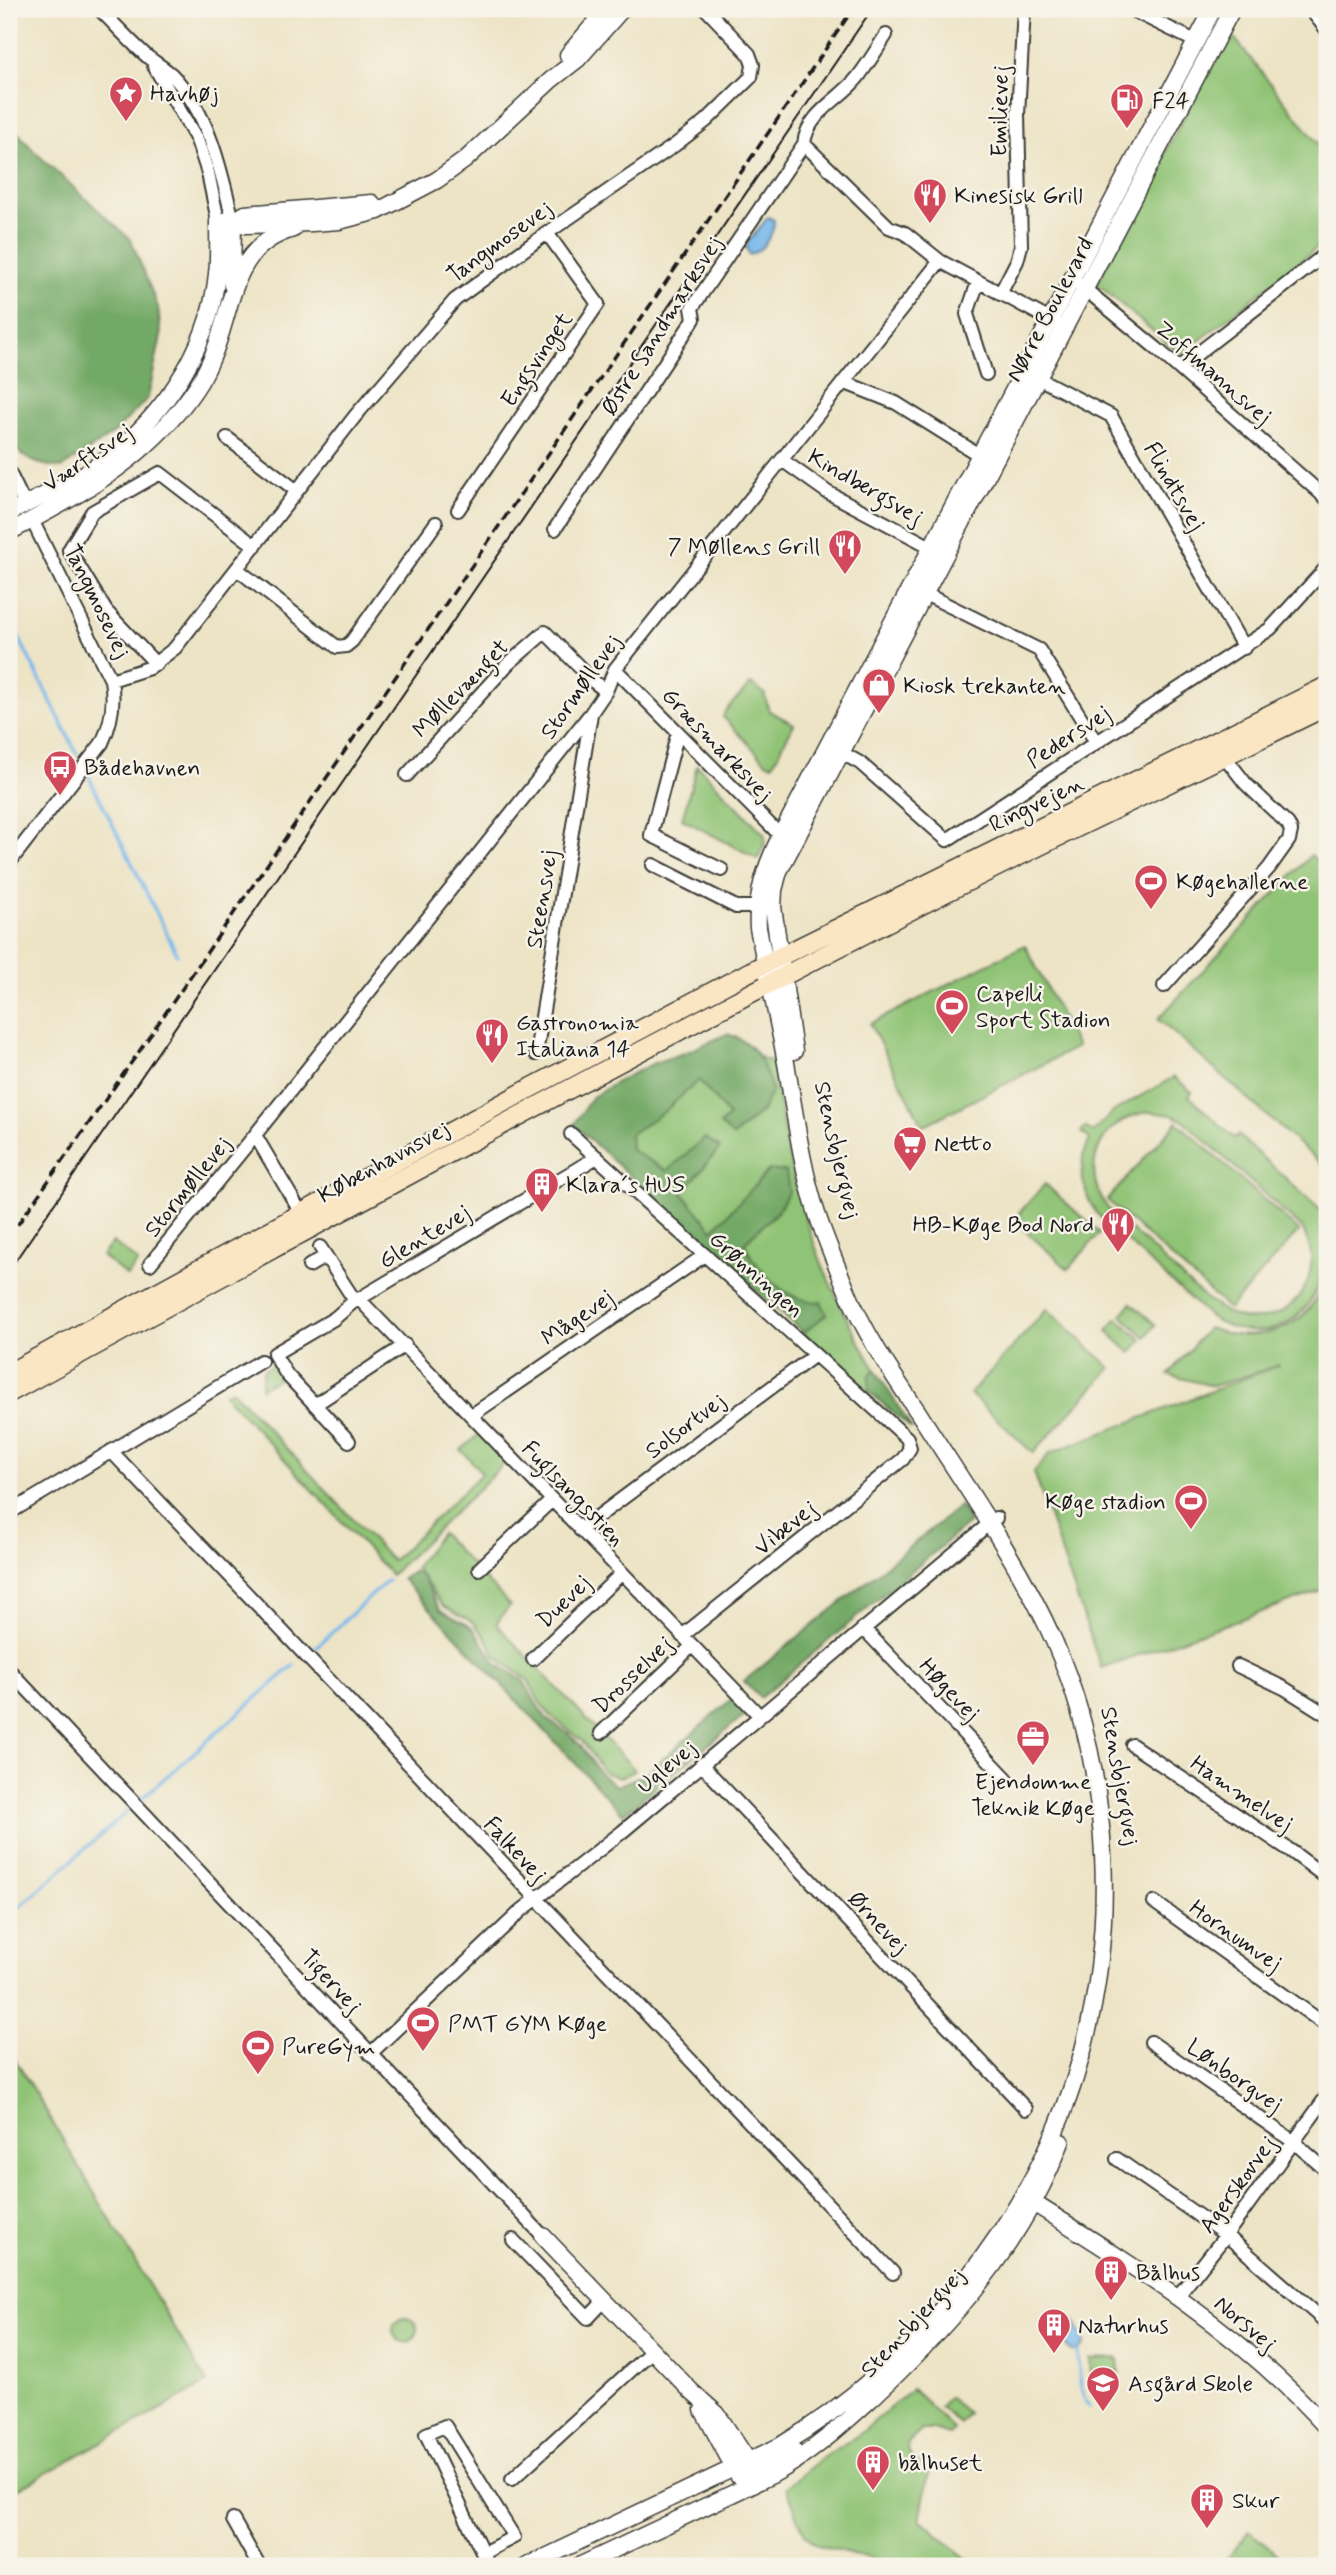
<svg xmlns="http://www.w3.org/2000/svg" width="1336" height="2575" font-family="Mynerve,sans-serif">
<style>
.green{fill:#8fc374;stroke:#567048;stroke-width:2;fill-rule:evenodd}
.forest{fill:#73a966;stroke:#486241;stroke-width:2}
.water{fill:#76b8eb;stroke:#496a84;stroke-width:2}
.lines{fill:none;stroke-linecap:round;stroke-linejoin:round}
.stream{stroke:#76b8eb;stroke-width:3.5}
.minor-casing{stroke:#3b3a36;stroke-width:16}
.tertiary-casing{stroke:#3b3a36;stroke-width:19}
.secondary-casing{stroke:#3b3a36;stroke-width:21}
.minor{stroke:#fff;stroke-width:12}
.tertiary{stroke:#fff;stroke-width:16}
.secondary{stroke:#fbe6c4;stroke-width:18}
.tram{stroke:#1c1c1c;stroke-width:2}
.rail{stroke:#1c1c1c;stroke-width:3.5;stroke-dasharray:10 5;stroke-linecap:butt}
.labels{text-anchor:middle;stroke-width:5;stroke-linejoin:round;paint-order:stroke}
.poi-label{font-size:23px;fill:#1c1c1c;stroke:#f7f3e8;text-anchor:start}
.street-label{font-size:23px;fill:#1c1c1c;stroke:#f7f3e8}
</style>
<rect width="100%" height="100%" fill="#f7f3e8"/>
<filter id="ink" filterUnits="userSpaceOnUse"><feTurbulence type="fractalNoise" baseFrequency=".0143" numOctaves="2"/><feDisplacementMap in="SourceGraphic" scale="14" xChannelSelector="R" yChannelSelector="G"/><feConvolveMatrix kernelMatrix="1 2 1 2 8 2 1 2 1" color-interpolation-filters="sRGB"/></filter>
<filter id="wash" filterUnits="userSpaceOnUse"><feTurbulence type="fractalNoise" baseFrequency=".00686" numOctaves="4" result="noise"/><feDisplacementMap in="SourceGraphic" scale="28" xChannelSelector="R" yChannelSelector="G"/><feGaussianBlur stdDeviation="1.57" result="paint"/><feColorMatrix in="noise" values="0 0 0 0 0 0 0 0 0 0 0 0 0 0 0 0 0 1.4 0 .05"/><feComposite in="paint" operator="in"/></filter>
<g filter="url(#wash)">
<rect width="100%" height="100%" fill="#ede4c6"/>
<path class="green" d="M1227,33L1236,40L1327,155V240L1181,355L1097,284Z
M751,684L764,693L769,711L794,724L773,764L767,763L723,717L725,711Z
M697,765L765,835V842L758,859L682,819Z
M1311,855L1327,869V1169L1158,1019Z
M1025,945L1077,1047L923,1126L870,1024Z
M760,1057L772,1062C779,1102 785,1143 795,1183C812,1248 840,1311 875,1369L869,1376V1392L803,1333L827,1314C812,1301 809,1304 792,1297C773,1289 753,1261 744,1243L778,1211L789,1191L769,1170L713,1230L681,1193L720,1148L705,1138L668,1171L631,1150L629,1134L665,1111L699,1079L729,1116L734,1136L762,1111L772,1090Z
M1174,1077L1192,1092L1189,1096L1234,1138L1238,1135L1327,1216L1323,1224L1327,1228V1253L1324,1257C1320,1320 1265,1352 1210,1317L1096,1213L1088,1198L1082,1177L1083,1156L1090,1139L1081,1132L1085,1127L1093,1132L1114,1111ZM1149,1112L1172,1115L1184,1121L1303,1229C1306,1238 1311,1246 1311,1256C1314,1303 1266,1334 1225,1312C1195,1293 1170,1265 1144,1241C1130,1229 1110,1216 1102,1199C1092,1181 1092,1161 1101,1143C1112,1124 1129,1115 1149,1112Z
M1177,1122L1299,1231L1229,1309L1107,1200Z
M1045,1184L1100,1233L1068,1269L1013,1220Z
M113,1242L138,1262L127,1276L102,1256Z
M1327,1258V1589L1101,1668L1034,1472L1050,1453L1279,1365L1213,1386L1168,1375L1208,1328C1247,1343 1298,1336 1318,1295C1324,1283 1325,1271 1327,1258Z
M1131,1303L1156,1325L1145,1337L1121,1315Z
M1047,1309L1111,1368L1033,1453L970,1394Z
M1117,1318L1142,1340L1131,1353L1107,1331Z
M275,1363L282,1376L261,1388L263,1370Z
M232,1390L392,1561L482,1473L461,1450L480,1433L506,1462L391,1575L224,1394Z
M441,1533L510,1605L496,1624L635,1770L619,1778L604,1772L582,1741L551,1716L540,1703L528,1680L495,1656L487,1639L473,1622L443,1606L415,1567Z
M9,2049L207,2383L9,2494Z
M393 2330a12 12 0 1 1 24 0a12 12 0 1 1-24 0Z
M1118,2358L1119,2376L1091,2378L1090,2359Z
M1108,2378L1110,2393L1093,2395L1092,2380Z
M912,2389L954,2429L949,2435L933,2430H922L908,2443C907,2459 917,2463 930,2467L920,2519L975,2566H900L818,2545L805,2535L786,2487L822,2458L861,2433Z
M948,2397L968,2413L959,2423L940,2407Z
M1249,2531L1291,2566H1220Z"/>
<path class="forest" d="M9,123L35,152L131,240L158,307L161,336L148,398L114,433L62,468C39,465 20,460 9,439Z
M727,1034C757,1042 762,1063 772,1090L762,1111L733,1136L720,1125L729,1116L699,1080L665,1111L630,1134L631,1150L667,1171L705,1138L720,1148L682,1193L713,1230L769,1170L786,1172L789,1191L778,1211L744,1243C759,1273 785,1302 821,1302L827,1314L803,1333L574,1125L591,1098L618,1081L654,1063L687,1052Z
M875,1369L912,1429L869,1392V1376Z
M961,1505L969,1523L760,1698L744,1681Z
M414,1571L424,1579L440,1610L472,1627L496,1663L523,1680L537,1705L548,1720L568,1733L581,1746L601,1775L617,1786L638,1777H642L733,1698L746,1714L623,1814L402,1579Z"/>
<path class="water" d="M768,217L774,220C775,233 763,251 749,255L746,245Z
M1070,2317C1077,2322 1078,2331 1084,2338V2345L1079,2351H1072L1053,2335L1064,2319Z"/>
<g class="lines">
<path class="stream" d="M9,618L77,754
M89,777L177,954
M311,1652L388,1580
M142,1798L294,1665
M9,1916L127,1812
M1078,2351C1078,2366 1080,2395 1089,2407"/>
</g>
</g>
<g filter="url(#ink)">
<g class="lines">
<g class="minor-casing">
<path id="minor" d="M99,9C116,25 131,43 149,58C156,63 164,68 171,74C209,112 221,170 233,221
M1130,9L1195,41
M1310,9L1327,30
M154,66L197,140L208,173L218,221
M804,144C807,113 841,99 858,77C868,64 877,49 886,35
M978,282L967,314L986,374
M1080,285L1156,348L1327,499
M1000,294L1017,261L1021,246L1018,114L1024,9
M1179,368L1327,253
M1038,378L1111,416L1244,648
M843,382L896,403L979,455
M227,438L297,491
M782,460L827,492L931,547
M9,472L25,505
M458,510L598,304L547,233
M555,529L694,319L692,308L804,144L889,227L905,233L940,261L1056,323
M237,569L337,647L346,646L352,641L436,523
M917,590L1039,650L1096,742
M156,664L106,611L69,550L92,512L160,473L255,546
M615,669L785,840
M111,680L149,668L175,648L356,415L455,300L547,233L675,145L706,121L751,77L753,65L749,54L706,9
M678,732L651,835L722,870
M835,749L860,763L947,840L1270,629L1327,567
M407,775L507,665L545,632L594,682L606,691
M9,863L102,743C112,722 115,703 111,680L32,520
M653,865L736,907H757
M1164,986L1269,868L1289,840L1291,831L1288,824L1246,784L1221,752
M536,1054L591,714
M571,1134L907,1438L910,1448L903,1459L682,1636
M301,1213L255,1135L591,713L606,691L615,669L940,261
M320,1247L355,1301
M150,1264L255,1135
M309,1266L326,1256
M359,1299L759,1715
M316,1404L405,1345
M472,1415L705,1255
M349,1441L287,1375L274,1354L335,1318L352,1303L597,1157
M111,1451L893,2273
M9,1513L261,1361
M580,1530L815,1355
M479,1569L552,1500
M863,1628L1007,1779
M533,1659L622,1573
M1238,1666L1284,1688L1327,1715
M9,1670L543,2236
M601,1733L692,1646
M1132,1745L1291,1851L1327,1878
M701,1764L1026,2109
M1154,1902L1327,2026
M1151,2042L1294,2142L1327,2171
M370,2054L521,1911L622,1832L996,1518
M1117,2159L1226,2235L1327,2323
M513,2240L588,2318L604,2301
M1178,2296L1226,2235L1327,2096
M512,2479L652,2351
M233,2520L259,2566
M483,2553L514,2537L445,2426L426,2434C447,2478 468,2522 489,2566"/>
</g>
<g class="tertiary-casing">
<path id="tertiary" d="M568,55L607,9
M235,220L245,214L372,203
M232,285L233,221
M9,513C35,499 64,487 89,471C156,428 209,354 217,274C219,257 218,239 218,221H233L245,225L312,223L339,221L378,211L437,180L465,160L551,80L578,59L622,9
M9,532C67,502 127,470 171,420C186,403 201,383 210,362C234,312 228,247 293,229
M794,1051L773,907L774,890L779,871L1232,9
M1027,2199C1134,2266 1242,2333 1327,2428
M543,2236L692,2392L717,2414L754,2470
M703,2410L739,2477
M749,2480L755,2471L793,2450
M527,2566L780,2446C913,2366 1028,2226 1075,2078C1119,1938 1113,1775 1054,1641C1018,1560 965,1486 918,1412C891,1372 863,1331 845,1286C835,1262 825,1238 817,1214C801,1165 795,1113 786,1063C778,1018 767,973 758,928C756,894 765,868 780,837L1213,9
M579,2566L772,2475C811,2454 841,2426 873,2397C951,2324 1023,2243 1061,2142"/>
</g>
<g class="secondary-casing">
<path id="secondary" d="M9,1373L525,1091L751,971L1327,686
M9,1393C319,1223 629,1054 945,893C1071,829 1200,769 1327,706"/>
</g>
<use href="#minor" class="minor"/>
<use href="#tertiary" class="tertiary"/>
<use href="#secondary" class="secondary"/>
<path class="tram" d="M9,1270L872,9"/>
<path class="rail" d="M9,1237L136,1056L853,9"/>
</g>
</g>
<defs>
<g id="sight-pin" transform="scale(1.75)"><path d="M0 17L-7.5 6A9.5 9.5 0 1 1 7.5 6Z" fill="#d1495b" stroke="#f7f3e8"/><path d="M0-6L1.8-2.2L6-1.7L2.9 1.2L3.7 5.4L0 3.3L-3.7 5.4L-2.9 1.2L-6-1.7L-1.8-2.2Z" fill="#fff"/></g>
<g id="fuel-pin" transform="scale(1.75)"><path d="M0 17L-7.5 6A9.5 9.5 0 1 1 7.5 6Z" fill="#d1495b" stroke="#f7f3e8"/><path d="M-5.5-6h7V0h2V4h1.3V-2.5L3-4.5l.8-.8L6-3V5H2.5V1h-1V6h-7ZM-4.2-4.7v3.2H.2V-4.7Z" fill="#fff"/></g>
<g id="restaurant-pin" transform="scale(1.75)"><path d="M0 17L-7.5 6A9.5 9.5 0 1 1 7.5 6Z" fill="#d1495b" stroke="#f7f3e8"/><path d="M-5-6h1v4h1v-4h1v4h1v-4h1v5L-1.5 .5V6h-2V.5L-5-1ZM5-6V6H3V1.5H1.5Q1.5-4 5-6Z" fill="#fff"/></g>
<g id="shop-pin" transform="scale(1.75)"><path d="M0 17L-7.5 6A9.5 9.5 0 1 1 7.5 6Z" fill="#d1495b" stroke="#f7f3e8"/><path d="M-5-2.5h2.3a2.7 3.5 0 0 1 5.4 0H5L5.5 6h-11ZM-1.5-2.5h3a1.5 2.3 0 0 0-3 0Z" fill="#fff"/></g>
<g id="bus-pin" transform="scale(1.75)"><path d="M0 17L-7.5 6A9.5 9.5 0 1 1 7.5 6Z" fill="#d1495b" stroke="#f7f3e8"/><path d="M-5-6H5V4H4V6H2V4H-2V6H-4V4H-5ZM-3.5-4V0h7V-4ZM-3.5 1.2v1.5H-2V1.2ZM2 1.2v1.5H3.5V1.2Z" fill="#fff"/></g>
<g id="stadium-pin" transform="scale(1.75)"><path d="M0 17L-7.5 6A9.5 9.5 0 1 1 7.5 6Z" fill="#d1495b" stroke="#f7f3e8"/><path d="M0-5a6.5 5 0 1 0 0 10a6.5 5 0 1 0 0-10ZM-3.5-1.8h7v3.6h-7Z" fill="#fff"/></g>
<g id="supermarket-pin" transform="scale(1.75)"><path d="M0 17L-7.5 6A9.5 9.5 0 1 1 7.5 6Z" fill="#d1495b" stroke="#f7f3e8"/><path d="M-6-5.5h2.5l.6 2H6L4.5 2H-2.5L-4.4-4H-6ZM-1.5 3.2a1.3 1.3 0 1 0 .1 0ZM3 3.2a1.3 1.3 0 1 0 .1 0Z" fill="#fff"/></g>
<g id="building-pin" transform="scale(1.75)"><path d="M0 17L-7.5 6A9.5 9.5 0 1 1 7.5 6Z" fill="#d1495b" stroke="#f7f3e8"/><path d="M-4-6H4V6H1V3H-1V6H-4ZM-2.5-4.3h1.7v1.8h-1.7ZM.8-4.3h1.7v1.8H.8ZM-2.5-1h1.7V.8h-1.7ZM.8-1h1.7V.8H.8Z" fill="#fff"/></g>
<g id="office-pin" transform="scale(1.75)"><path d="M0 17L-7.5 6A9.5 9.5 0 1 1 7.5 6Z" fill="#d1495b" stroke="#f7f3e8"/><path d="M-6-3h4V-5.5h4V-3h4V5H-6ZM-1-4.5V-3h2v-1.5ZM-6 0V1H6V0Z" fill="#fff"/></g>
<g id="school-pin" transform="scale(1.75)"><path d="M0 17L-7.5 6A9.5 9.5 0 1 1 7.5 6Z" fill="#d1495b" stroke="#f7f3e8"/><path d="M0-5L7-2L0 1L-7-2ZM-4 1L0 2.5L4 1V4Q0 6-4 4Z" fill="#fff"/></g>
</defs>
<g fill-rule="evenodd">
<use href="#sight-pin" x="126" y="93"/>
<use href="#fuel-pin" x="1127" y="100"/>
<use href="#restaurant-pin" x="930" y="195"/>
<use href="#restaurant-pin" x="845" y="546"/>
<use href="#shop-pin" x="879" y="685"/>
<use href="#bus-pin" x="60" y="767"/>
<use href="#stadium-pin" x="1151" y="881"/>
<use href="#stadium-pin" x="952" y="1006"/>
<use href="#restaurant-pin" x="492" y="1035"/>
<use href="#supermarket-pin" x="910" y="1143"/>
<use href="#building-pin" x="542" y="1184"/>
<use href="#restaurant-pin" x="1118" y="1224"/>
<use href="#stadium-pin" x="1191" y="1501"/>
<use href="#office-pin" x="1033" y="1737"/>
<use href="#stadium-pin" x="423" y="2023"/>
<use href="#stadium-pin" x="258" y="2046"/>
<use href="#building-pin" x="1111" y="2272"/>
<use href="#building-pin" x="1054" y="2325"/>
<use href="#school-pin" x="1103" y="2383"/>
<use href="#building-pin" x="873" y="2462"/>
<use href="#building-pin" x="1207" y="2500"/>
</g>
<g class="labels">
<g class="poi-label">
<text x="150" y="101">Havhøj</text>
<text x="1152" y="108">F24</text>
<text x="954" y="203">Kinesisk Grill</text>
<text x="820" y="554" text-anchor="end">7 Møllens Grill</text>
<text x="903" y="693">Kiosk trekanten</text>
<text x="84" y="775">Bådehavnen</text>
<text x="1176" y="889">Køgehallerne</text>
<text x="976" y="1001">Capelli<tspan x="976" dy="26">Sport Stadion</tspan></text>
<text x="516" y="1030">Gastronomia<tspan x="516" dy="26">Italiana 14</tspan></text>
<text x="934" y="1151">Netto</text>
<text x="566" y="1192">Klara´s HUS</text>
<text x="1094" y="1232" text-anchor="end">HB-Køge Bod Nord</text>
<text x="1166" y="1509" text-anchor="end">Køge stadion</text>
<text x="1033" y="1789" text-anchor="middle">Ejendomme<tspan x="1033" dy="26">Teknik Køge</tspan></text>
<text x="448" y="2031">PMT GYM Køge</text>
<text x="282" y="2054">PureGym</text>
<text x="1136" y="2280">Bålhus</text>
<text x="1078" y="2333">Naturhus</text>
<text x="1128" y="2391">Asgård Skole</text>
<text x="898" y="2470">bålhuset</text>
<text x="1232" y="2508">Skur</text>
</g>
<g class="street-label">
<text transform="translate(999 111) rotate(-89)" y="8">Emilievej</text>
<text transform="translate(499 241) rotate(-36)" y="8">Tangmosevej</text>
<text transform="translate(1049 309) rotate(-62)" y="8">Nørre Boulevard</text>
<text transform="translate(661 325) rotate(-58)" y="8">Østre Sandmarksvej</text>
<text transform="translate(536 359) rotate(-56)" y="8">Engsvinget</text>
<text transform="translate(1214 372) rotate(41)" y="8">Zoffmannsvej</text>
<text transform="translate(87 457) rotate(-34)" y="8">Værftsvej</text>
<text transform="translate(866 486) rotate(30)" y="8">Kindbergsvej</text>
<text transform="translate(1175 486) rotate(60)" y="8">Flindtsvej</text>
<text transform="translate(98 601) rotate(64)" y="8">Tangmosevej</text>
<text transform="translate(580 686) rotate(-55)" y="8">Stormøllevej</text>
<text transform="translate(460 688) rotate(-46)" y="8">Møllevænget</text>
<text transform="translate(1068 736) rotate(-33)" y="8">Pedersvej</text>
<text transform="translate(718 744) rotate(46)" y="8">Græsmarksvej</text>
<text transform="translate(1036 803) rotate(-26)" y="8">Ringvejen</text>
<text transform="translate(541 899) rotate(-81)" y="8">Steensvej</text>
<text transform="translate(838 1150) rotate(77)" y="8">Stensbjergvej</text>
<text transform="translate(383 1161) rotate(-29)" y="8">Københavnsvej</text>
<text transform="translate(187 1186) rotate(-51)" y="8">Stormøllevej</text>
<text transform="translate(424 1236) rotate(-31)" y="8">Glentevej</text>
<text transform="translate(757 1274) rotate(42)" y="8">Grønningen</text>
<text transform="translate(577 1317) rotate(-34)" y="8">Mågevej</text>
<text transform="translate(685 1425) rotate(-37)" y="8">Solsortvej</text>
<text transform="translate(574 1493) rotate(46)" y="8">Fuglsangsstien</text>
<text transform="translate(785 1527) rotate(-39)" y="8">Vibevej</text>
<text transform="translate(563 1601) rotate(-44)" y="8">Duevej</text>
<text transform="translate(632 1674) rotate(-44)" y="8">Drosselvej</text>
<text transform="translate(950 1689) rotate(47)" y="8">Høgevej</text>
<text transform="translate(666 1766) rotate(-40)" y="8">Uglevej</text>
<text transform="translate(1121 1776) rotate(80)" y="8">Stensbjergvej</text>
<text transform="translate(1242 1793) rotate(34)" y="8">Hammelvej</text>
<text transform="translate(516 1849) rotate(47)" y="8">Falkevej</text>
<text transform="translate(879 1922) rotate(47)" y="8">Ørnevej</text>
<text transform="translate(1236 1935) rotate(35)" y="8">Hornumvej</text>
<text transform="translate(332 1981) rotate(47)" y="8">Tigervej</text>
<text transform="translate(1235 2075) rotate(35)" y="8">Lønborgvej</text>
<text transform="translate(1237 2184) rotate(-54)" y="8">Agerskovvej</text>
<text transform="translate(912 2322) rotate(-47)" y="8">Stensbjergvej</text>
<text transform="translate(1246 2323) rotate(40)" y="8">Norsvej</text>
</g>
</g>
<rect width="1336" height="2575" fill="none" stroke="#f7f3e8" stroke-width="35"/>
</svg>
